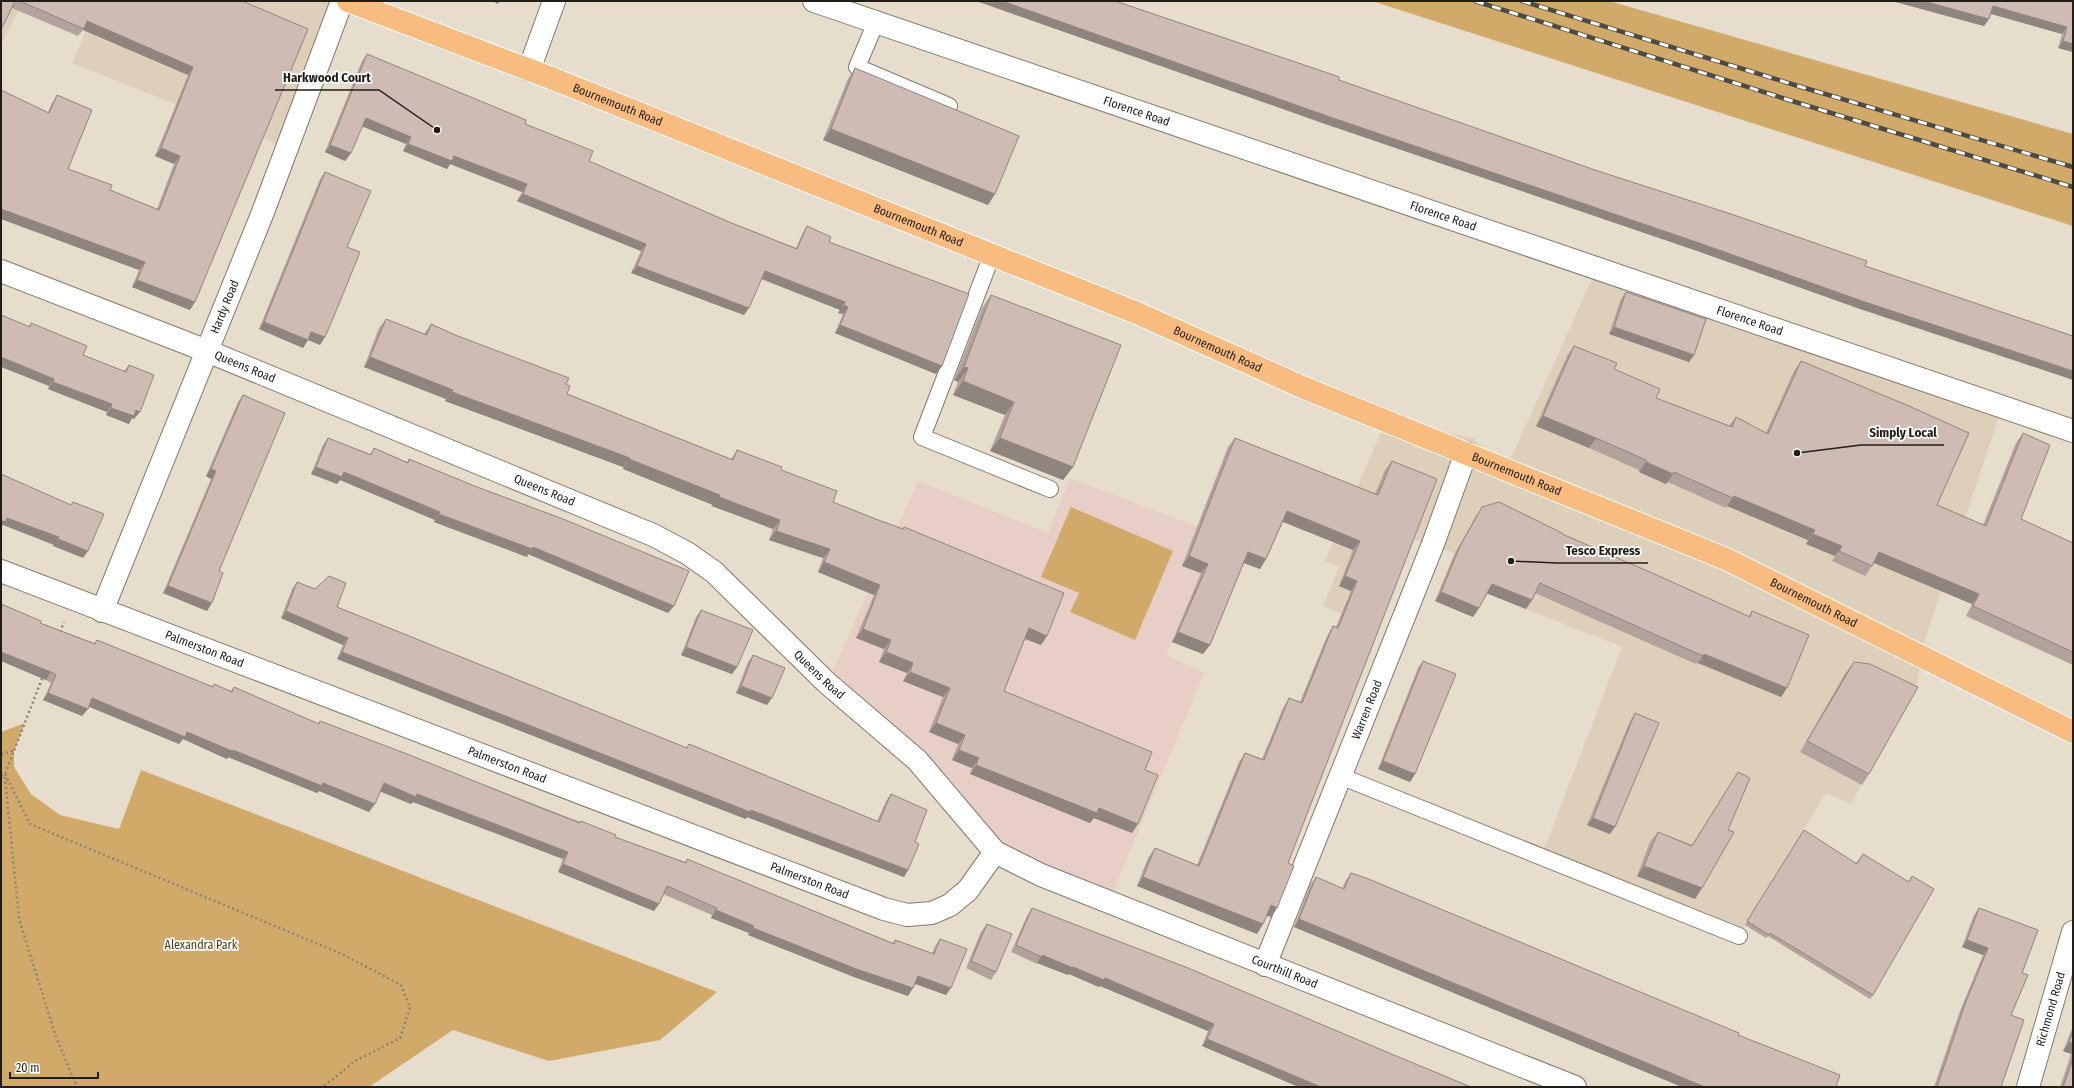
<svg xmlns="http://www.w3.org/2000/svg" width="2074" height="1088" font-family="'Fira Sans Condensed',sans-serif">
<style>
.built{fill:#decfbb}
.education{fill:#e7cec6}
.green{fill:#d1aa6a}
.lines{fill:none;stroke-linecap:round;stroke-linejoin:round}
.service-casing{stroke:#837a6c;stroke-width:18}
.minor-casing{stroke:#837a6c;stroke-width:24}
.tertiary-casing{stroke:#837a6c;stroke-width:24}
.trunk-casing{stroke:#fff;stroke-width:24}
.path{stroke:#8b8479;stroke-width:2.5;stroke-dasharray:2 3;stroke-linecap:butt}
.service{stroke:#fff;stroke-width:16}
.minor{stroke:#fff;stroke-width:22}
.tertiary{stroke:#fff;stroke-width:22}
.trunk{stroke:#f8bb80;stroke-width:22}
.rail-casing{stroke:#4e4941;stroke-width:4.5}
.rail{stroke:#fff;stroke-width:3;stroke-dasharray:9;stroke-linecap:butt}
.wall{fill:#b1a29b}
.shaded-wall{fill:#90847e}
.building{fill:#cebcb4;stroke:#90847e}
.labels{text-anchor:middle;stroke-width:3.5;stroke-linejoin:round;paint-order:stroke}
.street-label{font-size:12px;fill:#211e18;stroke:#fff}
.park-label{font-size:12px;fill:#4f3b1a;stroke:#fff}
.leader{fill:none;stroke:#211e18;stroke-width:1.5}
.callout-dot{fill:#211e18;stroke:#fff;stroke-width:1.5}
.callout-label{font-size:13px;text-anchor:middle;font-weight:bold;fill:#211e18;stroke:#fff;stroke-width:3.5;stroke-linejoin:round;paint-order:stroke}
</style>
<rect width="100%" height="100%" fill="#e7ddcd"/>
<path class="built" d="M1,1H23L1,45Z
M99,1H342L287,148L72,63Z
M1597,268L2002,407L1924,642L1917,684L1851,804L1826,793L1739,936L1541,857L1622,647L1483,592L1493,569L1455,553L1414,540L1379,628L1323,606L1339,567L1325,561L1386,421L1473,438L1506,469Z"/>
<path class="education" d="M1070,478L1198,527L1182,566L1201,573L1166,655L1204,673L1113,892L995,852L827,683L918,481L1048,533Z"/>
<path class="green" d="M1372,1H1609L2073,134V226Z
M1071,507L1173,551L1135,640L1070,612L1079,593L1041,577Z
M25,723L14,751V767L31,794L60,815L119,829L141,770L717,992L660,1040L549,1061L453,1030L369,1087H1V732Z"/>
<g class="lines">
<g class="service-casing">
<path id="service" d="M876,22L857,67L949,106
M992,255L922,437L1050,489
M1340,776L1739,936"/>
</g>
<g class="minor-casing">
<g id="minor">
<path id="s1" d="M814,1L2073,431"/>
<path d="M529,70L554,1"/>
<path id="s2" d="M1,271L207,351L653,535L687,553L714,572L827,683L917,760L995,852L1041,875L1575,1087"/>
<path id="s3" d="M1,571L884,909L907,915L932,913L950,905L968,890L995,852"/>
<path id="s4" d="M102,611L263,212L342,1"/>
<path id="s5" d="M1265,965L1433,544L1466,453"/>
</g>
</g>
<g class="tertiary-casing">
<g id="tertiary">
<path id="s6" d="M2028,1087L2073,932"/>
</g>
</g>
<g class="trunk-casing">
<g id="trunk">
<path id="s7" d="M348,1L551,78L1137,313L1302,387L1726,559L2073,732"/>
</g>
</g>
<path class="path" d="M60,632L64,622
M1,754L13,751
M5,774L30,824L342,954L401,985L410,1008L400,1038L355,1061L323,1087
M1,776L5,774L43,676
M5,777L19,919L56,1037L77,1087"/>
<use href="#service" class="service"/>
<use href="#minor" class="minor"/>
<use href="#tertiary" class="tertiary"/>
<use href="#trunk" class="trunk"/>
<g class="rail-casing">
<path id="rail" d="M1475,1L1792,101L2073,187
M1522,1L1798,86L2073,167"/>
</g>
<use href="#rail" class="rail"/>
</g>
<path class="wall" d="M1,1H242L190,310L132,287L139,270L1,219L52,103L57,95L68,169L110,190L157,209L174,164L155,156L188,75L83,30L78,36L12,8Z
M1892,1H2073V52L2058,48L2062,34L1991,14L1989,19L1984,26Z
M367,54L525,124L589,161L729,222L796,248L802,234L807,226L829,242L942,366L936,374L835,333L843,314L838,313L840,310L761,279L744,315L631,273L641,251L517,201L522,192L450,164L447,169L403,151L406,144L362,126L351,153L345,161L325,152L362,61Z
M855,68L988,205L823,140L848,79Z
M325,172L347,247L320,345L308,340L303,348L259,329L320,179Z
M1626,292L1694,355L1689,362L1609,334L1621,299Z
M991,295L1073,467L1063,480L990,451L1005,415L953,395L958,382L954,380L982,308Z
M386,319L424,334L431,324L566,384L567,394L731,459L737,450L781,470L833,502L873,518L903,529L904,527L1047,636L1041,645L1025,639L1004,691L1145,770L1132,833L1094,818L1090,823L970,774L972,768L952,760L958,744L929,732L943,697L903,681L907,673L879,662L884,649L856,638L874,595L818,572L823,558L769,540L773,529L712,506L713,505L623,469V467L445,401L446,399L364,367L379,328Z
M31,323L83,355L124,371L129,365L134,419L132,418L129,424L106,415L107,412L48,389L49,386L29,326Z
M1574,346L1614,369L1656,398L1729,426L1736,417L1766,433L1794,371L1801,361L1937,505L1983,525L2016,443L2023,433L2021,519L2073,543V665L1966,616L1972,604L1874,563L1865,576L1832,561L1835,556L1806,544L1808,540L1727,506L1726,508L1668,482L1666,484L1639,472V470L1589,448L1536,426L1567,356Z
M243,395L219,571L207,611L163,593L211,479L206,476L238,402Z
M328,438L370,454L374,448L407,462L409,459L668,613L528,554L527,557L434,522L435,520L340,480L337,484L311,474L323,445Z
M1235,438L1375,494L1385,470L1392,461L1288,863L1277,908L1271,917L1267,916L1263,924L1257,934L1137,886L1148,858L1155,848L1197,865L1239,762L1245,753L1262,759L1283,708L1289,698L1300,702L1327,636L1333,626L1336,627L1351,591L1339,586L1353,550L1283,522L1266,559L1260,569L1244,563L1210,645L1203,654L1172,642L1201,573L1182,566L1228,447Z
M1482,507L1562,534L1748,617L1752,611L1787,688L1781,697L1698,663L1696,664L1535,593L1532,600L1526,609L1487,593L1479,608L1473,617L1435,601L1454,555L1476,516Z
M297,582L337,607L686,748L689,744L877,821L886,801L891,794L915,842L908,870L904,877L747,817L746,819L707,804L337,659L343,645L281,618L292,589Z
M1,604L40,623L94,643L97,640L213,687L214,684L231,691L234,687L318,724L320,721L580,822L581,821L615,837L685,862L687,859L893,943L895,940L932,954L935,946L940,939L946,995L915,984L908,996L854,977L748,935L749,933L711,918L712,915L663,894L654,911L558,872L563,859L413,802L411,804L380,791L369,812L319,791L317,793L228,757L227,759L183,739L179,744L89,706L82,716L43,700L51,683L46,680L1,661Z
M701,610L737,667L732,674L681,655L696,617Z
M753,655L767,705L736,693L748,662Z
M1423,661L1415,774L1410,782L1378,769L1418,668Z
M1854,662L1869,774L1862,785L1800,752L1846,672Z
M1635,713L1610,834L1587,825L1630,721Z
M1738,772L1702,888L1695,899L1637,876L1650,842L1658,832L1692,845L1731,783Z
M1801,834L1856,863L1863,854L1908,882L1912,876L1873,995L1870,999L1768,936L1766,938L1745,925Z
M1351,873L1738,1035L1836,1087H1682L1294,927L1310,885L1316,877L1342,889L1346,880Z
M1032,908L1401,1058L1471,1087H1299L1202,1046L1208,1031L1100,986L1099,987L1069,974L1068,975L1037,963V964L1011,952L1027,916Z
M1979,908L2022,973L2011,1015L2001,1087H1934L1960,1011L1983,955L1962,947L1974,915Z
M987,924L996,972L991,980L966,968L981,932Z
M2073,1026V1087H2060L2071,1054L2063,1051Z"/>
<path class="shaded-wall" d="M492,1H500L498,4Z
M976,1H1002L2073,371V380L1857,308L1697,251L1325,124Z
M1892,1H1923L1989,19L1984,26Z
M1993,6L2067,27L2062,34L1988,13Z
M87,21L193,67L188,75L83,30Z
M2063,41L2073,44V52L2058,48Z
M366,118L411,137L406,144L361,126Z
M831,129L995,194L988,205L823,140Z
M408,144L454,156L527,184L522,192L450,164L447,169L403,151Z
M330,145L351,153L345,161L325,152Z
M161,148L180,156L174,164L155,156Z
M523,194L646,244L641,251L517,201Z
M1,209L145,262L139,270L1,219Z
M637,266L749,308L744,315L631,273Z
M765,271L845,302L840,310L760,278Z
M137,280L195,302L190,310L132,287Z
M844,305L848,307L843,314L838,313Z
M264,322L308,340L303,348L259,329Z
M840,325L942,366L936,374L835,333Z
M1614,327L1694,355L1689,362L1609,334Z
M311,332L325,337L320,345L306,339Z
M1,357L54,379L49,386L1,367Z
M370,357L453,390L446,399L364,367Z
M964,367L968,368L958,382L954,380Z
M963,381L1014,402L1005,415L953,395Z
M53,382L112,404L107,412L48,389Z
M452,392L630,458L623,467L445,401Z
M111,408L136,410L140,412L134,419L132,418L129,424L106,415Z
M1543,416L1596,438L1589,448L1536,426Z
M1000,438L1073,467L1063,480L990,451Z
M629,459L720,495L713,505L623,469Z
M1646,462L1673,474L1666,484L1639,472Z
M316,467L344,472L440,512L435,520L340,480L337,484L311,474Z
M211,469L216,471L211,479L206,476Z
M1734,496L1815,530L1808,540L1727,506Z
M719,497L780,520L773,529L712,506Z
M1287,511L1360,541L1353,550L1281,521Z
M439,514L533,547L674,606L668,613L528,554L527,557L434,522Z
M7,518L59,537L54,545L3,525L1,528V520Z
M776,531L830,549L823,558L769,540Z
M1813,534L1842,546L1835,556L1806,544Z
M58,539L88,551L83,558L53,546Z
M1248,552L1266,559L1260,569L1241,562Z
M1879,552L1979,594L1972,604L1872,562Z
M1189,556L1208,564L1201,573L1182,566Z
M824,562L880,585L874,595L818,572Z
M1345,576L1357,581L1351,591L1339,586Z
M1492,584L1532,600L1526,609L1486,593Z
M168,586L212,603L207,611L163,593Z
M1441,592L1479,608L1473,617L1435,601Z
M286,611L348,638L343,645L281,618Z
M1029,628L1047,636L1041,645L1023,638Z
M863,629L891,640L884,649L856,638Z
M1178,632L1210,645L1203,654L1172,642Z
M686,647L737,667L732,674L681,655Z
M1,652L51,672L46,680L1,661Z
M342,652L751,810L908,870L904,877L747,817L746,819L707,804L337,659Z
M886,652L913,663L907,673L879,662Z
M1704,654L1787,688L1781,697L1698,663Z
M910,672L950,688L943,697L903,681Z
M741,686L772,698L767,705L736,693Z
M48,693L88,709L82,716L43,700Z
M92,698L187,732L233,750L323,783L375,804L369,812L319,791L317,793L228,757L227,759L183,739L179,744L87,706Z
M936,723L965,735L958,744L929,732Z
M959,750L979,758L972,768L952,760Z
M1383,761L1415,774L1410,782L1378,769Z
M976,765L1099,808L1138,824L1132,833L1094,818L1090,823L970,774Z
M384,783L417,794L568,852L563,859L413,802L411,804L379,791Z
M1593,818L1615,827L1610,834L1587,825Z
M563,864L659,904L654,911L558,872Z
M1644,866L1702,888L1695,899L1637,876Z
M1143,877L1263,924L1257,934L1137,886Z
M1271,905L1277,908L1271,917L1264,914Z
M716,910L754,926L749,933L711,918Z
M1299,919L1705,1087H1682L1294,927Z
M753,928L913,988L908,996L854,977L748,935Z
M1967,940L1988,948L1983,955L1962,947Z
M1042,955L1105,978L1214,1024L1208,1031L1100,986L1099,987L1069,974L1068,975L1037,963Z
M918,976L951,988L946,995L913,983Z
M1207,1039L1321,1087H1299L1202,1046Z
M2069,1042L2073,1043V1052L2071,1054L2063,1051Z"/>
<path class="building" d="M1,1H15L1,30Z
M20,1H242L308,29L195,302L137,280L145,262L1,209V90L49,113L57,95L92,110L68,169L112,185L110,190L159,210L180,156L161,148L193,67L87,21L84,29Z
M1002,1H1115L1322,71L1339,77V80L1595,170L1734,215L1867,261L1865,266L2073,336V371L1862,301L1702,244L1330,117Z
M1923,1H2073V44L2063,41L2067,27L1993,6L1989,19Z
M367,54L526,120L525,124L593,151L589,161L729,222L797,249L807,226L831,237L829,242L969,294L942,366L840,325L848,307L844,305L845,302L765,271L749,308L637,266L646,244L523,194L527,184L454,156L452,161L408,144L411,137L366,118L351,153L330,145Z
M855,68L1019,136L995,194L831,129Z
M325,172L371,191L347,247L360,252L339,304L325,337L311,332L308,340L264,322Z
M1626,292L1706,319L1694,355L1614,327Z
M991,295L1121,345L1073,467L1000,438L1014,402L963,381L968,368L964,367Z
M1,315L30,327L31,323L87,346L83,355L126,372L129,365L154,375L140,412L136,410L134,416L111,408L112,404L53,382L54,379L1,357Z
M386,319L427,335L431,324L455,335L569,378L566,384L570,386L567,394L733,460L737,450L782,467L781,470L837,491L833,502L873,518L903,529L904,527L1064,593L1047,636L1029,628L1004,691L1152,752L1145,770L1158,775L1138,824L1099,808L1097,813L976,765L979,758L959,750L965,735L936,723L950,688L910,672L913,663L886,652L891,640L863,629L880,585L824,562L830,549L776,531L780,520L719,497L720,495L629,459L630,458L452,392L453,390L370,357Z
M1574,346L1617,363L1614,369L1660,389L1656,398L1732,427L1736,417L1768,434L1801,361L1909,406L1969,433L1937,505L1986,526L2023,433L2050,445L2021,519L2073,543V652L1973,606L1979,594L1879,552L1872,566L1839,551L1842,546L1813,534L1815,530L1734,496L1733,498L1674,472L1673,474L1646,462V460L1596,438L1543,416Z
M243,395L285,413L219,571L223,573L212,603L168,586L216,471L211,469Z
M328,438L371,455L374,448L408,463L409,459L477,487L563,519L689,571L674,606L533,547L532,549L439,514L440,512L344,472L342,477L316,467Z
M1235,438L1378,495L1392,461L1437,479L1288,863L1294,866L1277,908L1271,905L1263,924L1143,877L1155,848L1199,866L1245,753L1264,760L1289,698L1302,703L1333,626L1338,628L1357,581L1345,576L1360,541L1287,511L1266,559L1248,552L1210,645L1178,632L1208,564L1189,556Z
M1,474L71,505L73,502L104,514L88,551L58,539L59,537L7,518L5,522L1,520Z
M1499,502L1562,533V534L1652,573L1750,617L1752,611L1809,635L1787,688L1704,654L1703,656L1540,583L1532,600L1492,584L1479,608L1441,592L1460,546L1482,507Z
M329,576L346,583L337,607L687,748L689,744L879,822L891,794L927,810L915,842L919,844L908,870L751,810L750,812L712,797L342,652L348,638L286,611L297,582L315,589Z
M1,604L41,621L40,623L95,644L97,640L213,687L214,684L232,692L234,687L319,724L320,721L407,754L541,808L580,823L581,821L616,835L615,837L686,863L687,859L894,944L895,940L934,954L940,939L967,949L951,988L918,976L913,988L859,970L753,928L754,926L716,910L717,908L667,886L659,904L563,864L568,852L417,794L416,797L384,783L375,804L323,783L322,786L233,750L232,751L187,732L185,737L92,698L88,709L48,693L56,675L51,672L1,652L2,647H1Z
M701,610L753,630L737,667L686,647Z
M753,655L785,668L772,698L741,686Z
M1423,661L1456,674L1415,774L1383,761Z
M1854,662L1870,664L1918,687L1869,774L1807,741Z
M1635,713L1659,723L1615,827L1593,818Z
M1738,772L1750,778L1728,830L1734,832L1702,888L1644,866L1658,832L1692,846Z
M1804,830L1857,864L1863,854L1909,882L1912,876L1934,889L1873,995L1770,933L1769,935L1747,921Z
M1351,873L1366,878L1739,1033L1738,1035L1840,1075L1836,1087H1705L1299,919L1316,877L1344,889Z
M1032,908L1188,968L1401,1058L1471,1087H1321L1207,1039L1214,1024L1105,978L1104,980L1073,967V968L1042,955V957L1016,945Z
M1979,908L2038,930L2022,973L2028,975L2011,1015L2024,1020L2001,1087H1937L1965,1004L1988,948L1967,940Z
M987,924L1012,934L996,972L971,961Z
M2073,1032V1043L2069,1042Z
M2073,1059V1087H2063Z"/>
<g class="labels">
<g class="street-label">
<text dy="4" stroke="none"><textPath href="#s7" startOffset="289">Bournemouth Road</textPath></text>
<text dy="4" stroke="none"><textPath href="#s1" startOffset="341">Florence Road</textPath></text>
<text dy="4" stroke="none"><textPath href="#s1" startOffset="665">Florence Road</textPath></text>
<text dy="4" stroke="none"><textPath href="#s7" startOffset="613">Bournemouth Road</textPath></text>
<text dy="4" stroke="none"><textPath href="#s4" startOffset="328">Hardy Road</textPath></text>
<text dy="4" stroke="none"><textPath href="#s1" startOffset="989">Florence Road</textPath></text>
<text dy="4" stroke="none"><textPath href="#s7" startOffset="937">Bournemouth Road</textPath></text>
<text dy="4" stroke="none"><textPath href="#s2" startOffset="262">Queens Road</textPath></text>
<text dy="4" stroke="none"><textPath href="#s7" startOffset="1261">Bournemouth Road</textPath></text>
<text dy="4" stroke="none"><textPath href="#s2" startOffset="586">Queens Road</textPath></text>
<text dy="4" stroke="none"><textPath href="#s7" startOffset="1585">Bournemouth Road</textPath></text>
<text dy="4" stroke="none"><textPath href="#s3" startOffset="218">Palmerston Road</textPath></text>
<text dy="4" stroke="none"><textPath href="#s2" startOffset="922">Queens Road</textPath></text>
<text dy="4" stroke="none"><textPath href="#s5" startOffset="275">Warren Road</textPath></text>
<text dy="4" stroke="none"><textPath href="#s3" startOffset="542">Palmerston Road</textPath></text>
<text dy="4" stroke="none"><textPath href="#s3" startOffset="866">Palmerston Road</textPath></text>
<text dy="4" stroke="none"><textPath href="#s2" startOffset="1486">Courthill Road</textPath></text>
<text dy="4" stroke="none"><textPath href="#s6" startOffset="81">Richmond Road</textPath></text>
</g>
<g class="park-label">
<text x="201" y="949">Alexandra Park</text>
</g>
</g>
<path class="leader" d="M437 130L379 90H275M1797 453L1861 445H1944M1511 561L1557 563H1648"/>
<g class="callout-dot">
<circle cx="437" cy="130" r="4"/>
<circle cx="1797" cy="453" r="4"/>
<circle cx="1511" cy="561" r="4"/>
</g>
<g class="callout-label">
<text x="327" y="82">Harkwood Court</text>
<text x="1903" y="437">Simply Local</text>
<text x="1603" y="555">Tesco Express</text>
</g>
<rect width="2074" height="1088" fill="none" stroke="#211e18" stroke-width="4"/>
<path d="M10 1072v6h88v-6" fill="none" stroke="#211e18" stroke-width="2"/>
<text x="16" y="1072" font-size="12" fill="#211e18" stroke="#ffffff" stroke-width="3" paint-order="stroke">20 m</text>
</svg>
